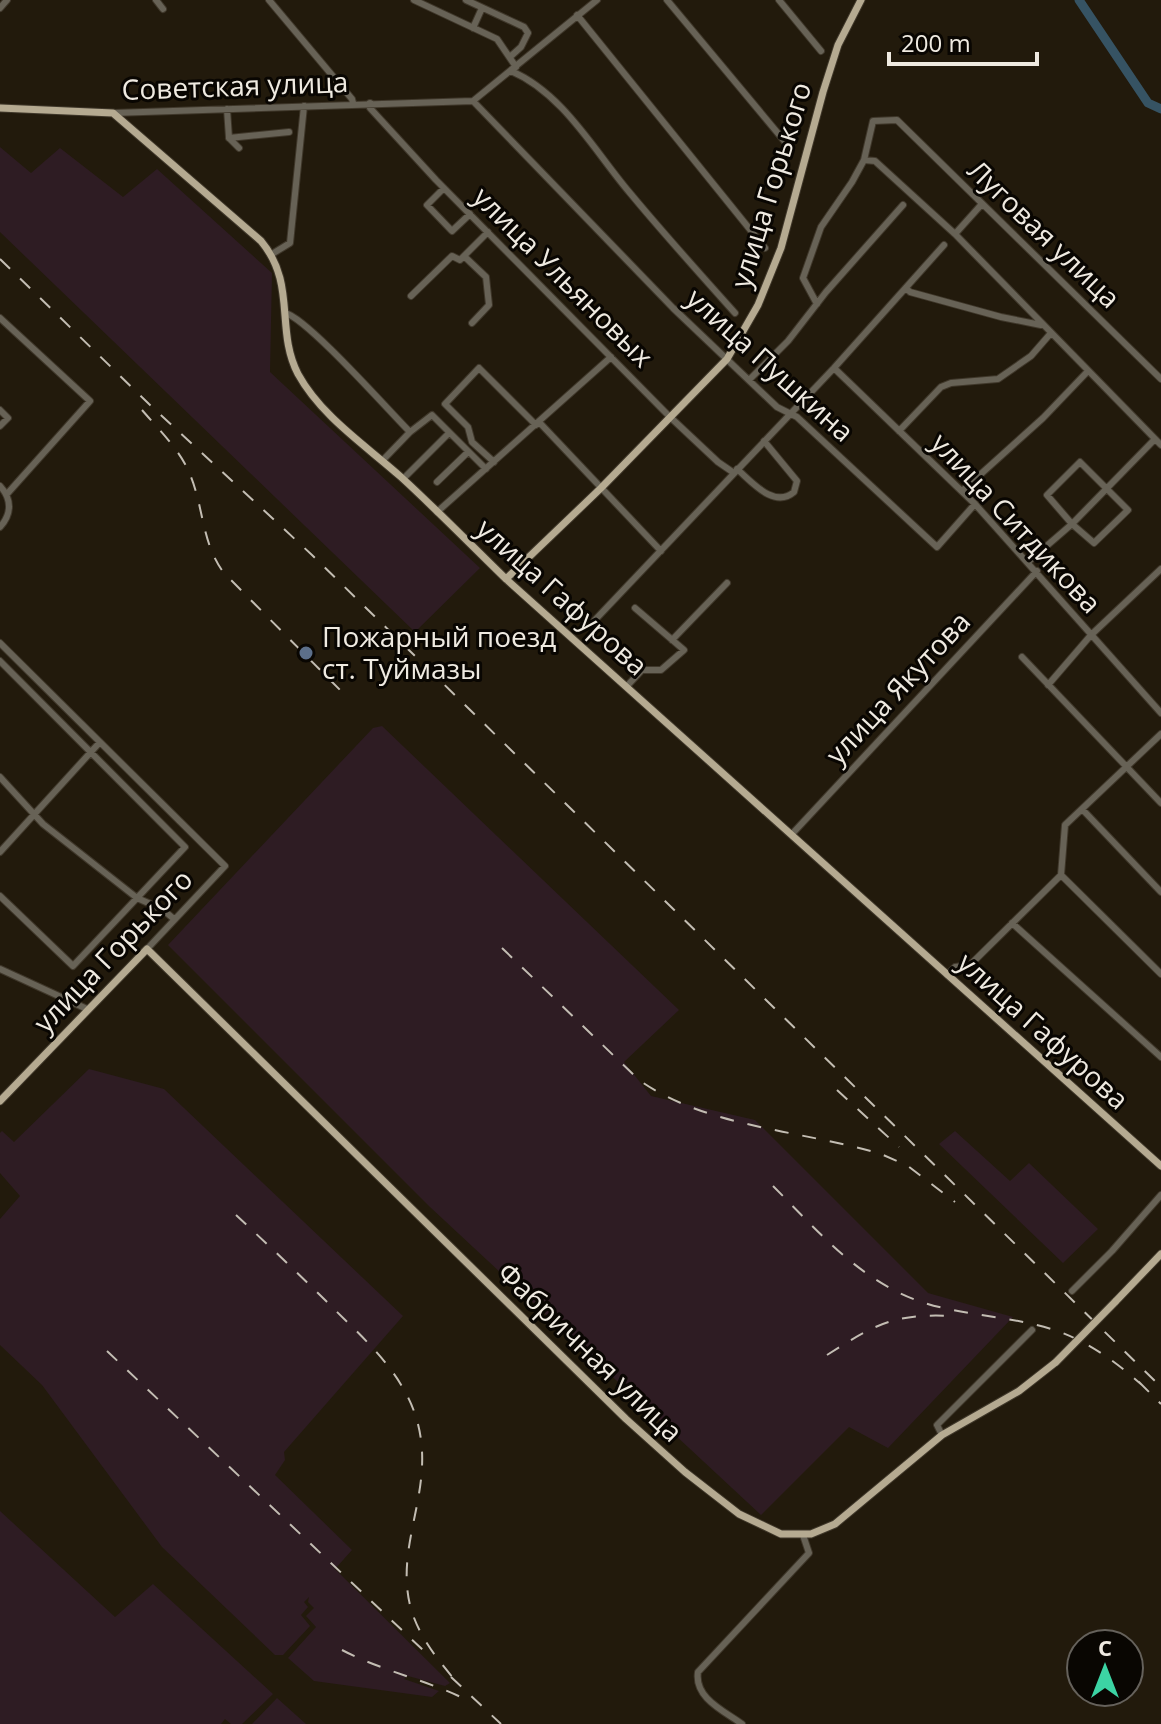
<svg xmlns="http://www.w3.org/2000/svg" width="1161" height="1724" font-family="'Open Sans',sans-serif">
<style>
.industrial{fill:#2e1c23}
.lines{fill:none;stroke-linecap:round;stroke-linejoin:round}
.river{stroke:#365363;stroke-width:9}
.minor-casing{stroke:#3f372a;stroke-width:8}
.major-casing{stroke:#3f372a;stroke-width:9}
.minor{stroke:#676256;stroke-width:6}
.major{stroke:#b5aa91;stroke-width:7}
.rail{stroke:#c3bdb3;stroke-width:2;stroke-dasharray:14 14;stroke-linecap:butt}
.major-bridge-casing{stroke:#3f372a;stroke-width:9;stroke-linecap:butt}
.major-bridge{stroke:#b5aa91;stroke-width:7}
.service-dot{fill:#5c6f8a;stroke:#090602;stroke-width:3}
.labels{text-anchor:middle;stroke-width:6;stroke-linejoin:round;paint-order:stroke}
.street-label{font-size:28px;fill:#efeae1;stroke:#090602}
.poi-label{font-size:28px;fill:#efeae1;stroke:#090602;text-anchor:start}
</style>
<rect width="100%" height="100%" fill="#221a0c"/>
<path class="industrial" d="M0,147L31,173L60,148L123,197L157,169L272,273L270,372L480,568L415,632L0,232Z
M382,726L679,1010L624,1062L651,1096L755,1120L928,1293L1013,1317L888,1448L849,1427L761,1515L430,1207L168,945L373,728Z
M89,1069L164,1089L403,1316L284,1452L285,1460L275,1475L352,1550L335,1569L450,1683L445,1686L408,1676L404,1679L439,1691L432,1697L314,1681L288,1658L316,1627L306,1616L314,1608L308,1602L309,1597L304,1602L308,1607L301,1615L310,1626L283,1655H275L162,1547L42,1385L0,1345V1219L20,1196L0,1173V1133L2,1131L14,1142Z
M955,1131L1010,1181L1029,1163L1098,1229L1063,1263L939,1144Z
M0,1511L115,1617L153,1584L273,1694L242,1724H231L225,1719L221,1724H0Z
M277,1698L306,1724H252Z"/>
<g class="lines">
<path class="river" d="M1079,0L1148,103L1161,109"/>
<g class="minor-casing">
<path id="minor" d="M156,0L163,9
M269,0L352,99L353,103
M414,0L497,39L516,67
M466,0L524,27L528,33L521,47L511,56
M667,0L791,149
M779,0L821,51
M0,8L7,0
M577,15L765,248
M473,28L482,8
M511,71C563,93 595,152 630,193C664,234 700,274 735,313
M473,101L673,308L777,407L797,417L937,547L975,504
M473,101L597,0
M370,103V108L436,180L669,416L718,462L734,473
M227,109L229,138L289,132
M113,113L473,101
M229,138L239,148
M864,160L875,161L955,234L1161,445
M444,188L427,205L452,231L470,214
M955,234L981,205
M272,254L290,243L304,106
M464,256L486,277L489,305L472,323
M907,289L910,292L1001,317L1041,325
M411,296L452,256L460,260L488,232
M817,304L803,278L821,227L852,182L864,160L873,121L897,120L1161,379
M285,313C307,318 389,411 410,432L382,461
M0,318L90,401L7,494
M834,368L975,504L1161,713
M749,380L788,341L826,292L903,205
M0,410L8,418L0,426
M539,422L661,551
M899,431L941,387L951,383L998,379L1031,356L1051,333
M410,432L432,415L486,469
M494,462L472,442L468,427L445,404L479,368L536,425
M1080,462L1128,510L1094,543L1072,524L1047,495Z
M737,469C752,482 774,509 794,492L797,481L764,441
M403,479L449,433
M437,482L468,452
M0,486C12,499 12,514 0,527
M962,491L1043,418L1088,371
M437,512L611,357
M1028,562L1072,524L1155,439
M594,621L834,368L944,245
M672,640L727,583
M0,643L225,866L147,949
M1022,657L1161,803
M0,661L185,847L73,966L0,896
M1048,685L1091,635L1161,569
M627,686L642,670H661L684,650L635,608
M0,777L43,824L137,898L162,909L174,919
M1082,809L1161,892
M792,834L1037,571
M0,852L100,742
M1061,875L1161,974
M1012,923L1161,1057
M0,969L87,1009
M947,975L955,967L970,965L1061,875L1065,825L1161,734
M1072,1291L1112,1251L1161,1195
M942,1435L937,1425L1032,1330
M742,1724C724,1711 694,1698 698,1672L809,1553L803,1535"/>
</g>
<g class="major-casing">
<path id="major" d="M0,108L113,113L261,241C297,284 275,330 298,374C321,416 365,445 401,477C437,510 471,545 506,579L1161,1166
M506,579L601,488L727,359L758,305L781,248L823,92L838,45L861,0
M0,1101L147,949L626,1419L685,1472L739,1514L781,1534H811L835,1524L942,1435L1019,1391L1056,1362
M1115,1302L1161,1254"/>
</g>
<use href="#minor" class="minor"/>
<use href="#major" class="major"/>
<path class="rail" d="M0,259L149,404L312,555L1161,1387
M142,410C160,431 182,452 191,477C204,510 202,544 224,573L344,694
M502,948L639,1080C707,1128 802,1130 881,1154L908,1166L955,1202
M837,1090L899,1147
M773,1186C816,1229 857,1278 916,1300C962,1317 1014,1315 1060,1332C1092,1344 1117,1363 1142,1385
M236,1215C267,1244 298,1273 328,1303C362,1337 401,1370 416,1417C438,1488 393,1543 411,1609C420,1639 439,1661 459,1685
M107,1351L425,1652
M827,1355C874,1325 894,1313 952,1316
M1139,1382L1161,1404
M342,1650C382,1671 427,1680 467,1700
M451,1677L501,1724"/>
<g class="major-bridge-casing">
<path id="major-bridge" d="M1056,1362L1115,1302"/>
</g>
<use href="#major-bridge" class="major-bridge"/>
</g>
<circle class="service-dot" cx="306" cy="653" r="8"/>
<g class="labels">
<g class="street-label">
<text transform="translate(235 86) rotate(-2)" y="10">Советская улица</text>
<text transform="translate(771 185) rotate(-73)" y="10">улица Горького</text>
<text transform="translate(1044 234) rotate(44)" y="10">Луговая улица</text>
<text transform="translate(563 277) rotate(45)" y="10">улица Ульяновых</text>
<text transform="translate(770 365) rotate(42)" y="10">улица Пушкина</text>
<text transform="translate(1016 523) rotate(47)" y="10">улица Ситдикова</text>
<text transform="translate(562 597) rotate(42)" y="10">улица Гафурова</text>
<text transform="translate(898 688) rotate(-47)" y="10">улица Якутова</text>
<text transform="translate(113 951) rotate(-46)" y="10">улица Горького</text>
<text transform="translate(1043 1031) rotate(42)" y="10">улица Гафурова</text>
<text transform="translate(590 1352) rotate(44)" y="10">Фабричная улица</text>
</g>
<g class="poi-label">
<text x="322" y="647">Пожарный поезд<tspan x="322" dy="32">ст. Туймазы</tspan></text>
</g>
</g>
<g transform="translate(1105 1668)"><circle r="38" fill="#090602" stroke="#65615b" stroke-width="2"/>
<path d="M0-6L14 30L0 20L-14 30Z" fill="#3cd4a4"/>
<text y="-12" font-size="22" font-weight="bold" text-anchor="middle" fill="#efeae1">С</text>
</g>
<path d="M889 52v12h148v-12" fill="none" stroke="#efeae1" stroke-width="4"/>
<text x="901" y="52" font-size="24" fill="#efeae1" stroke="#090602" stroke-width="6" paint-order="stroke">200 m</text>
</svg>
